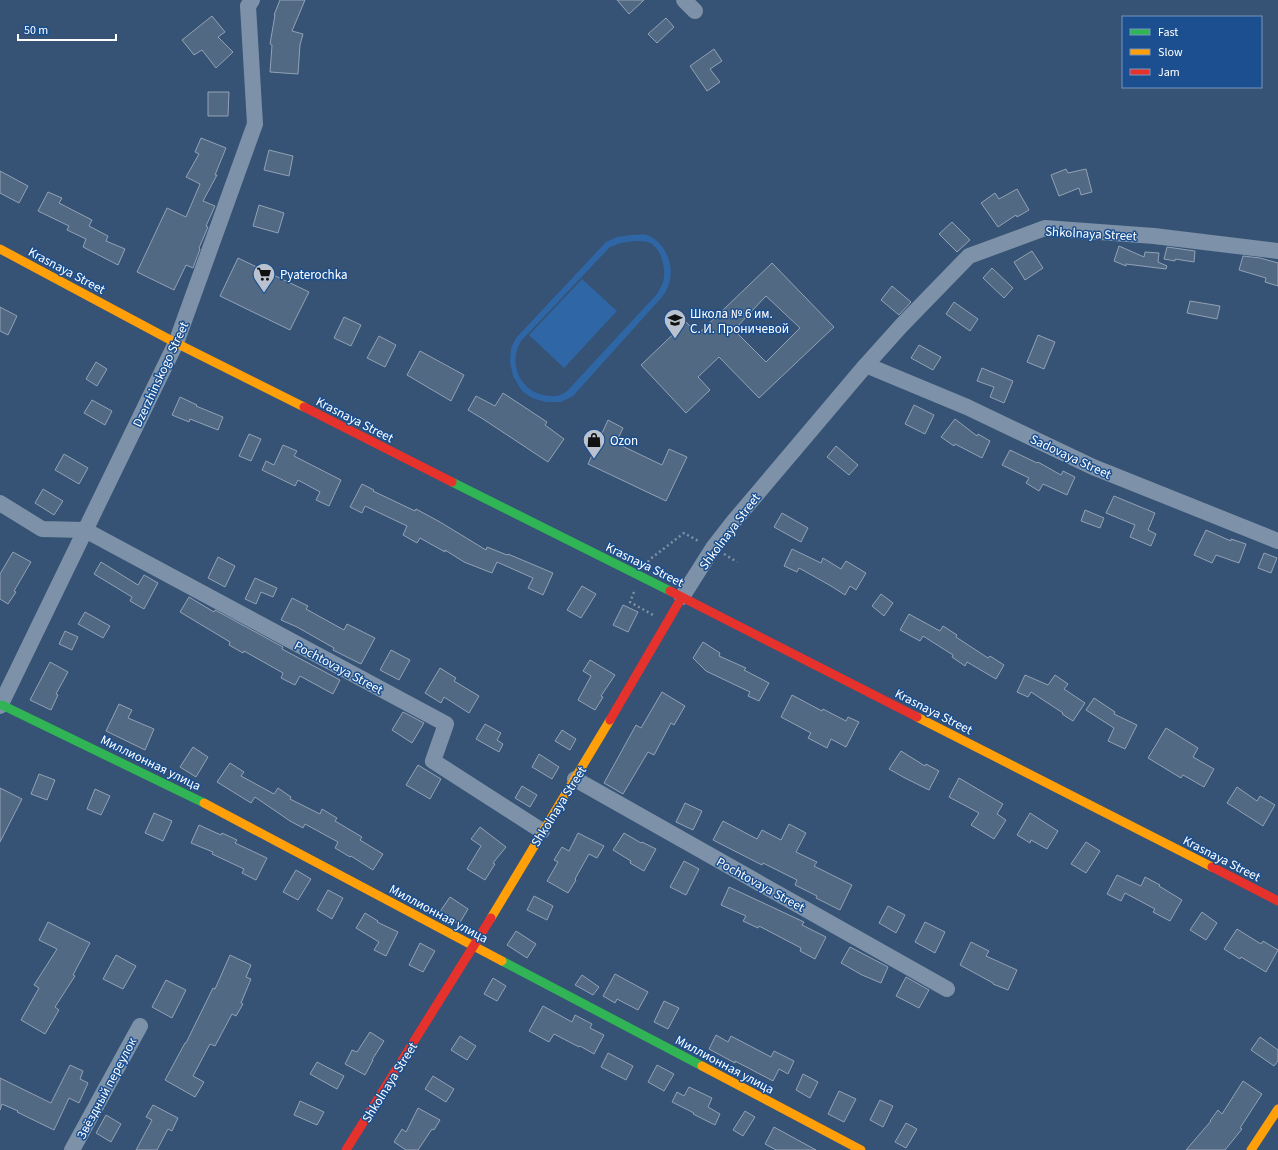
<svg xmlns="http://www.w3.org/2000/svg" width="1278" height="1150" font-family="'Source Sans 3',sans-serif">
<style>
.green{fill:#2f66a5;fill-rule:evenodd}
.building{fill:#526984;stroke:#92a2b6;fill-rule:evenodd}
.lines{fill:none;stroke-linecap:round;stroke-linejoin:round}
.path{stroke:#7d92a8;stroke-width:2.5;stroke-dasharray:2 3;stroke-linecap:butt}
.street{stroke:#7d92a8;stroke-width:16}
.fast{stroke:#30b455;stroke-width:9}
.slow{stroke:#ff9f0a;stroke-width:9}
.jam{stroke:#e5322d;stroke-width:9}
.labels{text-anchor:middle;stroke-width:3;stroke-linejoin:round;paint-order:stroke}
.street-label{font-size:13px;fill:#fff;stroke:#1b4f8f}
.poi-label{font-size:13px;fill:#fff;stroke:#1b4f8f;text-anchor:start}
</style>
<rect width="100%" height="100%" fill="#365274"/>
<path class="green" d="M631,235C636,235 642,234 647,235C666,242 676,268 668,286C667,290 664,294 662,297L573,396L561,402H546L532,398L522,391L513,376L510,362L511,348L516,338L606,242L617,237ZM633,241C640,241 649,240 654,246C663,254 666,271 663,282C662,286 659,290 657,294L568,390C566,392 563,394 560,395C556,397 549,396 544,395C519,390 508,362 521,341L610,247L621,243Z
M582,279L617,311L564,368L529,335Z"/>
<path class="building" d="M280,0H305L292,31L303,34L300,45L298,74L270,72L272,45L270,44L275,15H274Z
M617,0H644L629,14Z
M212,16L225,32L218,37L233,52L216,68L202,50L194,55L182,40Z
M666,18L674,27L657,43L648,34Z
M714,49L722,61L710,69L720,82L707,91L690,66Z
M208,92H229L228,116H208Z
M201,138L226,148L215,175H217L203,201L215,206L206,226L208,227L199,248L200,249L193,268L186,265L174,290L137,272L167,208L186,217L200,184L186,177L199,154L195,152Z
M269,150L293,156L289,176L264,170Z
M1066,169L1068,173L1086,169L1092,192L1081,195L1079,188L1059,196L1051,175Z
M0,171L28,186L19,203L0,193Z
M1017,189L1029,210L1017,217L1016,215L998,227L981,203L995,193L999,199Z
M48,192L62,198L59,203L92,220L89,226L108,236L106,241L125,249L118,265L83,247L86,239L67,230L69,226L38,211Z
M259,205L284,213L278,233L253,226Z
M952,222L970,240L957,252L939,234Z
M1119,246L1144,257L1145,252L1159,253L1158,262L1167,266L1166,269L1126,264V266L1114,261Z
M1167,247L1195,251L1194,262L1175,259V261L1164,259Z
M1032,251L1043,268L1025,280L1014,262Z
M1243,256L1260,258L1278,263V286L1265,282L1266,278L1239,270Z
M238,258L309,292L290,330L220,296Z
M772,263L834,327L759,398L719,357L698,377L710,390L686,413L641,365L686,322L698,334ZM766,296L800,328L766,362L734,330Z
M992,268L1013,288L1004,298L983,278Z
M892,286L911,302L899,315L881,300Z
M1190,301L1220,306L1217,319L1187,313Z
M954,302L978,319L970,331L946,314Z
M0,307L17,316L8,335L0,331Z
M344,317L361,325L351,346L334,338Z
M1038,335L1055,342L1044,369L1027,362Z
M379,336L396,345L385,367L367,358Z
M919,345L941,357L933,370L911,358Z
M420,351L464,375L451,401L407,375Z
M96,362L107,369L97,386L86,379Z
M982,368L1013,381L1004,403L990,397L994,387L977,381Z
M503,393L547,422L545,425L564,439L548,462L483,419L468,410L476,396L495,406Z
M180,397L197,405L196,406L223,417L218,430L190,419L189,422L172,415Z
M92,400L112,411L105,425L84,413Z
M914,405L934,415L925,434L905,424Z
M955,419L977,436L978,434L990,441L982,458L955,444L954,446L941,437Z
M608,420L623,428L616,443L662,465L669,449L687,457L666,501L588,464Z
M249,434L261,439L251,461L239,456Z
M283,445L297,451L294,456L341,480L329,506L316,500L320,492L298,480L295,486L262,470L266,461L274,465Z
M836,446L858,465L849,475L827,457Z
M1010,450L1037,463L1038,462L1061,475L1063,471L1075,477L1067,495L1043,484L1039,491L1026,483L1029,478L1002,465Z
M64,454L88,468L79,484L55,470Z
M362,484L374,490L373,491L415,511L416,509L440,522L486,550L487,547L507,555L508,554L553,573L543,595L528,588L533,578L497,562L492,573L464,562L445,550V552L420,538L417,543L403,535L407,526L365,506L362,513L350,507Z
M43,489L63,501L54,515L35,503Z
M1114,496L1155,513L1148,530L1156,534L1151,546L1130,537L1135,525L1106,513Z
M1085,510L1104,518L1100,528L1081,521Z
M782,513L808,528L801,542L774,527Z
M1206,530L1231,541V539L1246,544L1239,563L1216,555L1212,563L1194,555Z
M792,549L821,563L823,558L841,569L846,561L866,573L856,590L850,586L845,595L831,586L799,568L797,572L784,566Z
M13,552L31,562L14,591L16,592L8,604L0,599V574Z
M1264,553L1277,558L1271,573L1258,568Z
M218,557L235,566L225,587L208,578Z
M101,562L138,585L144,575L158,583L144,609L130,601L132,597L94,574Z
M255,578L277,588L273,597L261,592L256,604L245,599Z
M582,586L596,594L581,618L567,610Z
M881,594L893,603L884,616L872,606Z
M189,597L214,612L215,610L283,647L282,649L340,680L333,694L300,676L295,685L281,678L283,673L244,651L243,653L229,645L230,642L180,612Z
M292,598L308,606L306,609L344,630L347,624L375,638L361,664L333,650L334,648L297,627L281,620Z
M623,605L638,612L628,632L613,625Z
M85,612L110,626L103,638L78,624Z
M909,614L940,631L943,626L957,635L956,637L988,658L990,656L1004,665L996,679L967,662L965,666L952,657L953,655L923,636L920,641L900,630Z
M65,631L78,637L72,650L59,644Z
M703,642L720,653L719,656L746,668L744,670L769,683L759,701L748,696L750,692L706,671L693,658Z
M391,650L410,660L399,680L380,670Z
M590,660L615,675L601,696L603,697L595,710L578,700L591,676L583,671Z
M50,662L68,672L56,694L58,695L51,710L30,700Z
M440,668L456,678L454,681L479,696L469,713L444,697L441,703L425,693Z
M1025,675L1048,685L1055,675L1068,684L1064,689L1085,703L1073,721L1062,714L1063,713L1031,692L1028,697L1017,692Z
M662,692L685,706L674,725L671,723L654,755L648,752L623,794L604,783L636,725L641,728Z
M792,695L822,711L823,709L846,721L848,717L859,722L846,747L831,739L827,748L808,738L811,733L781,717Z
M1094,698L1115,712L1114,714L1137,725L1125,749L1108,741L1114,728L1086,710Z
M119,704L132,710L128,718L154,729L145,750L106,731Z
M403,712L424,723L412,743L392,730Z
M485,724L501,733L497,740L503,744L499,752L476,739Z
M1166,728L1198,748L1193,757L1214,769L1204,787L1183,775L1181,778L1148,758Z
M562,730L576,739L570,750L555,741Z
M193,747L208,757L196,777L180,767Z
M901,751L925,766L926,764L939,771L929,790L903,777L889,769Z
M539,754L559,767L552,779L532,767Z
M230,763L244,772L241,776L274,794L278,788L291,797L290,799L320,814L322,809L337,818L335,821L362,837L360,840L383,854L373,870L351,856L350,857L335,848L338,842L305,824L303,828L290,821L255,797L251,803L217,782Z
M418,765L441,779L430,799L406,785Z
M39,774L55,780L47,800L31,794Z
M959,778L1003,804L997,814L1006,820L994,839L971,825L979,813L949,797Z
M522,786L537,795L530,807L515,798Z
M1237,787L1257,801L1260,796L1275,805L1263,826L1227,803Z
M0,788L22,799L0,842Z
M95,789L110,796L101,815L87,809Z
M685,803L702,811L693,830L676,822Z
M154,813L172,821L163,841L145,833Z
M1030,813L1058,831L1047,849L1031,840L1030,843L1017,835Z
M723,821L757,839L762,830L781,840L789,824L806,833L796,852L817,862L814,866L852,885L840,910L816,898L817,896L795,885L797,880L763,863L762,865L713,840Z
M199,825L221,835L222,833L237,840L235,843L267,858L256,880L242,873L244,869L212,854L213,852L191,843Z
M480,827L506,847L493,863L495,864L485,880L467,869L481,846L471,839Z
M578,833L604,846L597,858L589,854L575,879L576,880L568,893L547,881L558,862L554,860L562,847L569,851Z
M624,833L641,843L642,842L656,849L644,871L630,863L631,861L613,850Z
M1086,842L1100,851L1086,873L1071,864Z
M684,861L699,869L686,895L670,887Z
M296,870L311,879L298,900L283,892Z
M1117,875L1141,886L1145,877L1160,885L1159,886L1182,900L1170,921L1153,912L1155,909L1125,893L1121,901L1107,894Z
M729,887L804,922L802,925L826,937L815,959L800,951L801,948L759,926L758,928L743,921L746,916L721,905Z
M328,890L343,898L332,919L317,910Z
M534,896L553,906L547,920L527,910Z
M450,897L468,909L459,924L439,913Z
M888,906L905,915L896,933L879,923Z
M1202,912L1217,923L1206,940L1190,930Z
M365,913L378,921L377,922L398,932L386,956L374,950L379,942L356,928Z
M48,922L90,943L73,975L75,976L55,1007L59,1010L45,1034L21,1020L39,988L34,985L57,949L39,940Z
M925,922L945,932L935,953L915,942Z
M1237,929L1261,944L1263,941L1278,950L1266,972L1241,957L1240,959L1224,949Z
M516,931L536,944L527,958L507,945Z
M971,942L989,951L986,956L1017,970L1008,990L993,984V983L960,965Z
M420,943L435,951L423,972L409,965Z
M850,947L888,967L881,983L862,975L841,963Z
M116,955L136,966L123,989L103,979Z
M230,955L251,965L246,977L251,979L241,1003L243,1004L236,1016L232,1014L215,1046L210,1044L193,1076L204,1082L195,1097L165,1080L185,1043H186L213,988L215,989Z
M615,974L648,992L638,1010L617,999L615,1003L603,996Z
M582,975L599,987L593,995L575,985Z
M906,977L929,990L919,1008L896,996Z
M493,978L506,986L497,1001L484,994Z
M166,980L186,990L172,1018L152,1007Z
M664,1001L679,1008L668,1029L654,1022Z
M543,1006L572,1022L575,1015L592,1024L590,1028L604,1035L594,1054L580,1046L579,1047L554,1034L549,1042L529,1031Z
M370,1032L384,1041L372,1060H373L365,1075L345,1064L352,1050L357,1052Z
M716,1035L728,1042L731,1036L771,1057L774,1051L794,1061L788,1074L779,1069L773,1081L735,1061V1063L709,1049Z
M460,1036L476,1046L467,1060L451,1050Z
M1260,1037L1278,1050V1061L1274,1066L1251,1050Z
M608,1053L633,1066L626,1080L601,1067Z
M317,1062L344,1076L337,1089L310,1074Z
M70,1065L83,1071L80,1079L88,1083L79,1103L69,1098L54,1130L17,1112L18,1111L2,1104L0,1110V1078L51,1103Z
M657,1065L674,1074L664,1091L648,1082Z
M803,1074L818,1082L810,1098L796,1090Z
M433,1076L454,1089L446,1102L425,1089Z
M1243,1081L1262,1094L1240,1128L1242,1129L1225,1150H1186L1211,1121H1210L1218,1110L1222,1114Z
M689,1087L712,1098L708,1107L720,1114L715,1125L693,1114L694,1113L672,1102L677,1092L684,1096Z
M839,1091L856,1099L844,1122L828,1114Z
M880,1100L893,1106L883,1127L870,1120Z
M300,1101L324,1112L317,1125L294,1115Z
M153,1105L178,1118L172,1131L168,1129L157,1150H136L152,1120L146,1117Z
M418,1108L440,1120L434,1130L432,1129L418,1150H406L394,1142L402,1129L406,1132Z
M745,1111L755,1117L743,1136L733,1130Z
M106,1115L121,1124L111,1142L96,1133Z
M906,1123L917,1129L906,1148L895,1142Z
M774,1127L816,1150H776L765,1144Z"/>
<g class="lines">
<path class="path" d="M724,554L737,562
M648,562L649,560L684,533L700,542
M634,592L630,602L653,615"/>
<path class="street" d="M684,0L695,11
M866,365L967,407L1093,467L1278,541
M0,503L42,529L85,530L446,724L433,761L542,831
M682,597L713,548L734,521L866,365L901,326L969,256L1045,228L1154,236L1278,251
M0,706L176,343L255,124L248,6L252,0
M575,779L947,989
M72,1150L140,1026"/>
<path class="fast" d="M452,482L670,591
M2,705L204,803
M502,961L702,1066"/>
<path class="slow" d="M0,249L176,343L304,407
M917,717L1212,867
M204,803L502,961
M491,918L610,720
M702,1066L861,1150
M1251,1150L1278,1109"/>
<path class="jam" d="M304,407L452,482
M670,591L917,717
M610,720L682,597
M1212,867L1278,901
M346,1150L491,918"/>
</g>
<defs>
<g id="supermarket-pin" transform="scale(1.15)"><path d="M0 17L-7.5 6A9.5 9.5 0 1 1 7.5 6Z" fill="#b9c2ce" stroke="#1b4f8f"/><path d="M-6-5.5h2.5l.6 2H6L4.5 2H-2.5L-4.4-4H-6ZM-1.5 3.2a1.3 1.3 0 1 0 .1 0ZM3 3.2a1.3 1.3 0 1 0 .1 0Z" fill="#111"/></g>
<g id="school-pin" transform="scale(1.15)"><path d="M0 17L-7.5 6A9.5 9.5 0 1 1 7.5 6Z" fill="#b9c2ce" stroke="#1b4f8f"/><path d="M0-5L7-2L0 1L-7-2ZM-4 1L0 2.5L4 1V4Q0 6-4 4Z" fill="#111"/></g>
<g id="shop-pin" transform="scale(1.15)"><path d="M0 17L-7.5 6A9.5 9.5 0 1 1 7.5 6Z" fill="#b9c2ce" stroke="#1b4f8f"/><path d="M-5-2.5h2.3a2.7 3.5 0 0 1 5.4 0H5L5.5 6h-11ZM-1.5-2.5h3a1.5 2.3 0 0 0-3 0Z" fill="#111"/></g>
</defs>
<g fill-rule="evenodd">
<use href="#supermarket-pin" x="264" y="274"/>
<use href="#school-pin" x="675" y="320"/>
<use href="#shop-pin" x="594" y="440"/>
</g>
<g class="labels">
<g class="street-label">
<text transform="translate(1091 233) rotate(3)" y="5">Shkolnaya Street</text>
<text transform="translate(67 270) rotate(28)" y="5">Krasnaya Street</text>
<text transform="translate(160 374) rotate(-65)" y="5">Dzerzhinskogo Street</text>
<text transform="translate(355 419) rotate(27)" y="5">Krasnaya Street</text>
<text transform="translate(1071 456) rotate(25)" y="5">Sadovaya Street</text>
<text transform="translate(729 531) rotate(-53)" y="5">Shkolnaya Street</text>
<text transform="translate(645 564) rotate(26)" y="5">Krasnaya Street</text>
<text transform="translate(339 667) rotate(28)" y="5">Pochtovaya Street</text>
<text transform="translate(934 711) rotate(27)" y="5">Krasnaya Street</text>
<text transform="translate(151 762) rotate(26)" y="5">Миллионная улица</text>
<text transform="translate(558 806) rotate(-58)" y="5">Shkolnaya Street</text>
<text transform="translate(1222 858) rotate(27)" y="5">Krasnaya Street</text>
<text transform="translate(761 884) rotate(29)" y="5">Pochtovaya Street</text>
<text transform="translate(439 913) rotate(28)" y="5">Миллионная улица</text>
<text transform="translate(725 1064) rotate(28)" y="5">Миллионная улица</text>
<text transform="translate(389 1082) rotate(-58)" y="5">Shkolnaya Street</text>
<text transform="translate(106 1088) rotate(-62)" y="5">Звёздный переулок</text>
</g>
<g class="poi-label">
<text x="280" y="279">Pyaterochka</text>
<text x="690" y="318">Школа № 6 им.<tspan x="690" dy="15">С. И. Проничевой</tspan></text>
<text x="610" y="445">Ozon</text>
</g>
</g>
<rect x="1122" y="16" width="140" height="72" fill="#1b4f8f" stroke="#7695bc"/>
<rect x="1130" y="29" width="20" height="6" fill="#30b455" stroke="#7695bc"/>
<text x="1158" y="36" font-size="12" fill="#ffffff">Fast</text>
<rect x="1130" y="49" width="20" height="6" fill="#ff9f0a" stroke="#7695bc"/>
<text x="1158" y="56" font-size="12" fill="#ffffff">Slow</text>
<rect x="1130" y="69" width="20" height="6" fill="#e5322d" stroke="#7695bc"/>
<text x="1158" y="76" font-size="12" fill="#ffffff">Jam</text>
<path d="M18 34v6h98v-6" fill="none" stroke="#ffffff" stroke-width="2"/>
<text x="24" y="34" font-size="12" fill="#ffffff" stroke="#1b4f8f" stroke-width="3" paint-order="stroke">50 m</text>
</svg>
